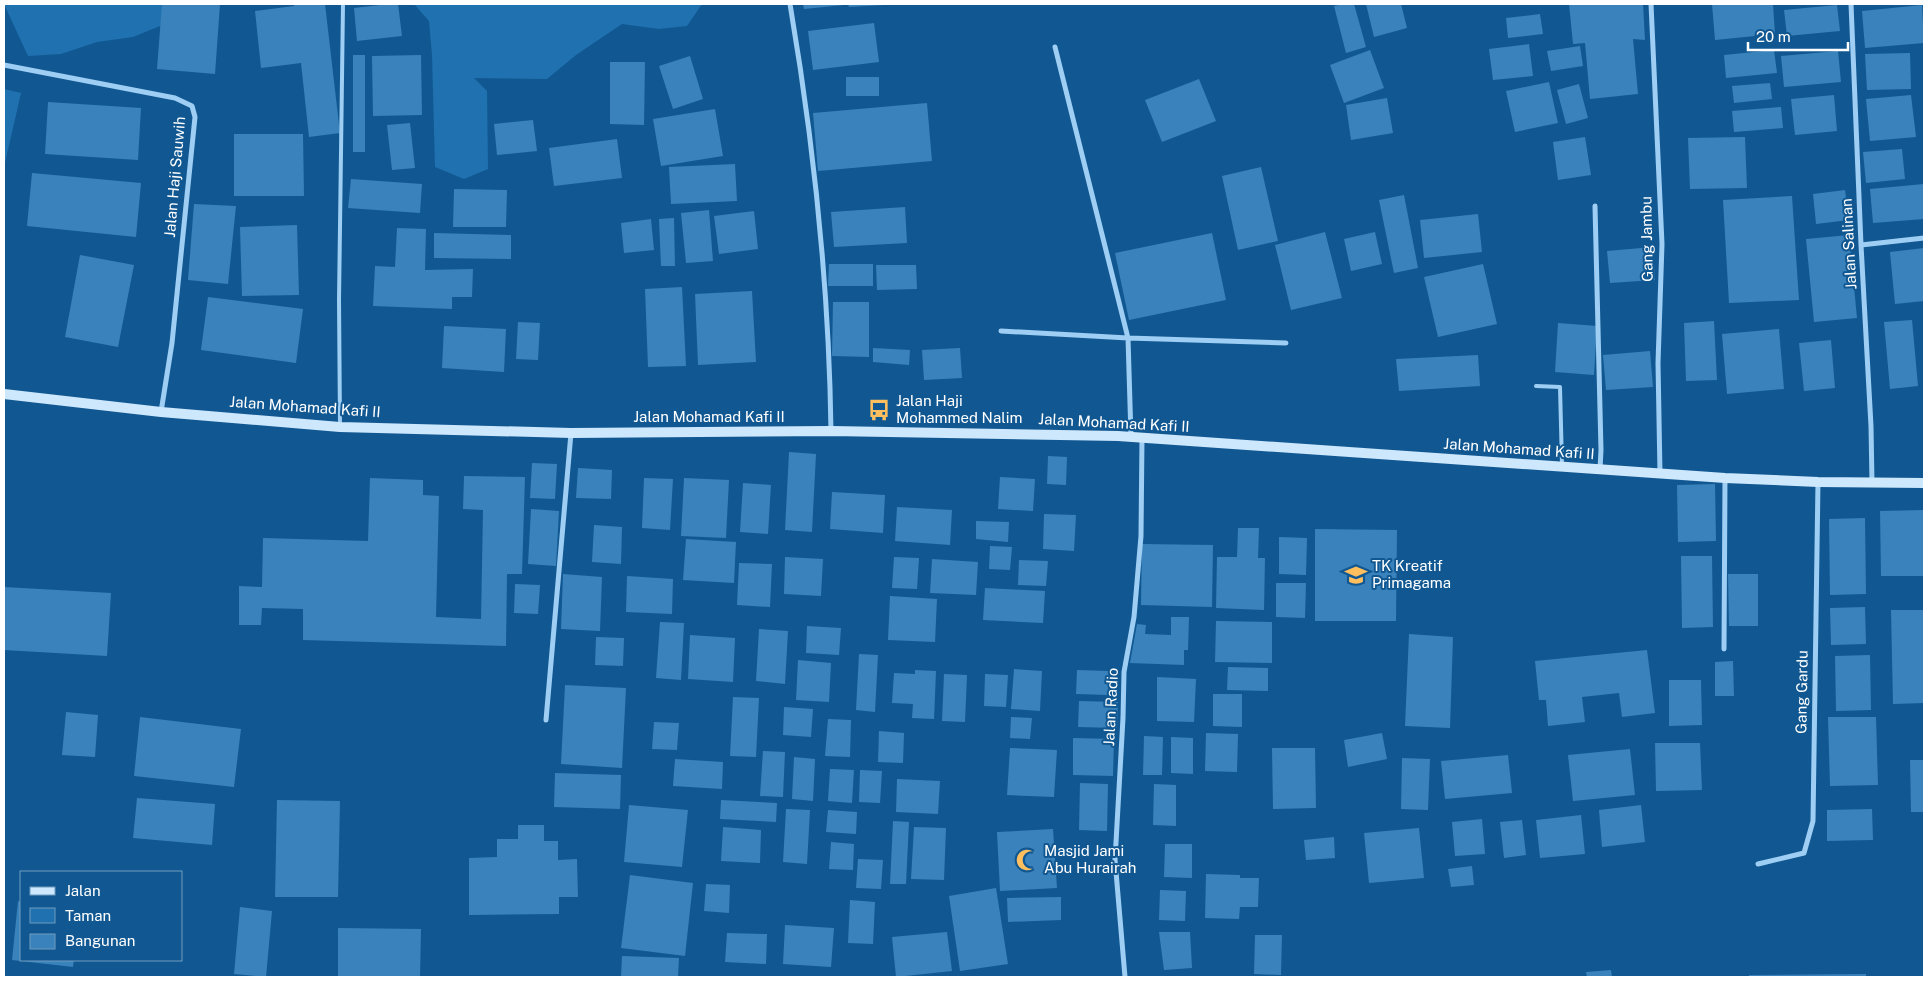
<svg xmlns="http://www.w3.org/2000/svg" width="1928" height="981" font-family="'Public Sans',sans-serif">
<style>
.green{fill:#2071b0}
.building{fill:#3a82bb}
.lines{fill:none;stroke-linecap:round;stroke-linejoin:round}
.service{stroke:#9ecef3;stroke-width:4}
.minor{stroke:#9ecef3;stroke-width:5}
.secondary{stroke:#cde7fd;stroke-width:10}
.labels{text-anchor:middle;stroke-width:4;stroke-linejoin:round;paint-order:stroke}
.street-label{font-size:15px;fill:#fff;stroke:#115892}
.poi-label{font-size:15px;fill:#fff;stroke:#115892;text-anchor:start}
</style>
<rect width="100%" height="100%" fill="#115892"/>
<path class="green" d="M4,4H214L133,37L97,42L61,54L28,56Z
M414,4H702L687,26L659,29L622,24L576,55L547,79L474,78L487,91L488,169L464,179L435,167L432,55L429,21Z
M4,89L21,93L4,167Z"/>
<path class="building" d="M162,4H220L215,74L157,69Z
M294,4H325L340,133L309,137L301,63L261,68L255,11L294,6Z
M389,4H398L402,36L357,41L354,8Z
M803,4H844V5L804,9Z
M848,4H884V5L849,7Z
M1343,4H1354L1366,47L1346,53L1334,6Z
M1366,4H1401L1407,28L1374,37Z
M1569,4H1643L1645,40L1633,39L1638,94L1590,99L1585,43L1573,44Z
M1712,4H1773L1775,34L1715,40Z
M1837,5L1840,31L1787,36L1784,10Z
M1922,5L1924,43L1865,48L1862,11Z
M1540,14L1543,34L1508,38L1506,18Z
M874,23L879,62L813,70L808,31Z
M1529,44L1533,76L1493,80L1489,49Z
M1580,46L1583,66L1551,71L1547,51Z
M1370,50L1384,88L1344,103L1330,65Z
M1774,50L1777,73L1726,78L1724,55Z
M1838,51L1841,82L1784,87L1781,56Z
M1910,53L1911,89L1867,90L1865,54Z
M353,55H365V152H353Z
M421,55L422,115L373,116L372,56Z
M690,56L703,99L673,109L659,66Z
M610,62H645L644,125L610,124Z
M846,77H879V96H846Z
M1199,79L1216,121L1162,142L1145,100Z
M1549,82L1558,123L1515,132L1506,91Z
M1770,83L1772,99L1734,103L1732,86Z
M1579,84L1588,118L1566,124L1557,90Z
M1834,95L1837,131L1795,135L1791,99Z
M1911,95L1916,137L1870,141L1866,99Z
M1387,98L1393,133L1351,140L1346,105Z
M48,102L141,108L138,160L45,154Z
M927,103L932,161L818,171L813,113Z
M1781,107L1783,128L1734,132L1732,111Z
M715,109L723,156L661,166L653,119Z
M533,120L537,151L497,155L494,124Z
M410,123L415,168L392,170L387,125Z
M234,134H303L304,196H234Z
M1585,137L1591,175L1558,180L1553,142Z
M1745,137L1747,188L1690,189L1688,138Z
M617,139L622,178L554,186L549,148Z
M1902,149L1905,179L1866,183L1863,152Z
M735,164L737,201L671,204L669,167Z
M1261,167L1278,241L1238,250L1222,176Z
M32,173L141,183L136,237L27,226Z
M351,179L422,184L420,213L348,208Z
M1924,184V219L1873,223L1870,189Z
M454,189L507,190L506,227H453Z
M1845,190L1849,220L1816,224L1813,194Z
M1404,195L1418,268L1394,273L1379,200Z
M1792,196L1799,300L1729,303L1723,200Z
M194,204L236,206L228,284L188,280Z
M905,207L907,243L834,247L831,212Z
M709,210L713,261L686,263L681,213Z
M754,211L758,249L719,254L714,216Z
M1478,214L1482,252L1424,258L1420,220Z
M674,218L675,266H661L659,219Z
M651,219L654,250L624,253L621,223Z
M297,225L299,295L242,296L240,227Z
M397,228L426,229L425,270L473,269L472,297H452V309L373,306L375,266L395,267Z
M1325,232L1342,298L1291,310L1275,245Z
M1375,232L1382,264L1351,271L1344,239Z
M434,233L511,235V259L434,258Z
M1212,233L1226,300L1129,320L1115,253Z
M1849,235L1857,318L1814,322L1806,239Z
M1653,247L1655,280L1610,283L1607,251Z
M1924,248V301L1895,304L1890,252Z
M80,255L134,265L118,347L65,337Z
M829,264H873V286H828Z
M1483,264L1497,324L1438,337L1424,277Z
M876,265H916L917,289L877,290Z
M682,287L686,366L648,367L645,289Z
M752,291L756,362L698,365L695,294Z
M208,297L303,309L296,363L201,350Z
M833,302H869V357L832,356Z
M1912,320L1918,386L1890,389L1884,322Z
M1714,321L1717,380L1686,381L1684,323Z
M518,322L540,323L538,360L516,359Z
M1558,323L1597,326L1594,375L1555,372Z
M444,326L506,329L504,372L442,368Z
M1779,329L1784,389L1727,394L1722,334Z
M1831,340L1835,388L1804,391L1799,343Z
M873,348L910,350L909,365L873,362Z
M960,348L962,378L924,380L922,350Z
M1650,351L1653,387L1606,390L1603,355Z
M1478,355L1480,386L1399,391L1396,359Z
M789,452L816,454L812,532L785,530Z
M1048,456L1067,457L1066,485L1047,484Z
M532,463L557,464L555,499L530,498Z
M578,468L612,470L611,499L576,498Z
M464,476L525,477L522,574H507L506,646L303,640V609L262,608L261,625H239V586L262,587L263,538L368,541L370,478L423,480V495L439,496L436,617L481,619L483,510L463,509Z
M1000,477L1035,479L1033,511L998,509Z
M644,478L673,479L670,530L642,528Z
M684,478L729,480L726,538L681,536Z
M743,483L771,485L768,534L740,532Z
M1715,484L1716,541L1678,542L1677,485Z
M832,492L885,495L883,533L830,529Z
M897,507L952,510L950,545L895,541Z
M531,509L559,511L556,566L528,564Z
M1924,510V576H1881L1880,511Z
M1044,514L1076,515L1074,551L1043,549Z
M1865,518L1866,594L1830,595L1829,519Z
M976,521L1009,522L1008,542L976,539Z
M594,525L622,527L621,564L592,562Z
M1238,528H1259L1258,558H1265L1264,610L1216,608L1217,557H1237Z
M1315,529L1397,530L1396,621H1315Z
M1279,537L1307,538L1306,575L1279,574Z
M686,539L736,542L734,583L683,580Z
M1142,544L1213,545L1212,607L1141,605Z
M990,546L1012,547L1010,570L989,569Z
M1681,556H1712L1713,627L1682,628Z
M785,557L823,559L821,596L784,594Z
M894,557L919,558L917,589L892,588Z
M932,559L978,562L976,595L930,593Z
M1019,560L1048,561L1046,586L1018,585Z
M739,563L772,564L770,607L737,605Z
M563,574L602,577L600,631L561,629Z
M1728,574H1758V626H1729Z
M627,576L673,579L672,614L626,612Z
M1276,583H1306L1305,618L1276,617Z
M515,584L540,585L538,614L514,613Z
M4,587L111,593L107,656L4,650Z
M985,588L1045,591L1043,623L983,620Z
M890,596L937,599L935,642L888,640Z
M1865,607L1866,644L1831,645L1830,608Z
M1891,610H1924V703L1893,704Z
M1171,617H1189L1188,650H1184V665L1130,663L1137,624L1146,625L1145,634L1171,635Z
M1216,621L1272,622V663L1215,662Z
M660,622L684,623L681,680L656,678Z
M807,626L841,628L839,655L806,653Z
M759,629L788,631L785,684L756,681Z
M1409,634L1453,637L1450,728L1405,726Z
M690,635L735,638L733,682L688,679Z
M596,637L624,638L623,666L595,665Z
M1647,650L1655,713L1622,717L1619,693L1582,697L1585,722L1548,726L1546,700H1539L1535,661Z
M859,654L878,655L875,712L856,710Z
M1870,655L1871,710L1836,711L1835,656Z
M798,660L831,663L829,702L796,700Z
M1733,661L1734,696H1715V662Z
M1228,667L1268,668V691L1227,690Z
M1014,669L1042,671L1040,711L1011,709Z
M915,670L936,671L934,719L912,718L913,704L892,703L894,673L915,674Z
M1077,670L1109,671L1108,695L1076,694Z
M944,674L967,675L965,722L942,721Z
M985,674L1008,675L1006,707L984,706Z
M1157,677L1196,679L1194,722L1157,721Z
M1669,680H1701L1702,725L1669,726Z
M565,685L626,688L622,768L561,764Z
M1213,694H1242V727L1213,726Z
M733,697L759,698L756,757L730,756Z
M1079,701L1118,702L1117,728L1078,727Z
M784,707L813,709L811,737L783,735Z
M66,712L98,715L95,757L62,755Z
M140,717L241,729L234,787L134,776Z
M1011,717L1032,718L1030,739L1010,738Z
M1828,717H1876L1878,785L1830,786Z
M828,719L851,720L850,757L825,756Z
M654,722L679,723L677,750L652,749Z
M879,731L904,733L903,763L878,762Z
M1206,733L1238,734L1237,772L1205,771Z
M1382,733L1387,759L1348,767L1344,740Z
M1144,736L1163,737L1162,775H1143Z
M1171,737L1193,738V774L1171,773Z
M1073,738L1114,739L1113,776L1073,775Z
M1655,743H1700L1702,790L1656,791Z
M1010,748L1057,750L1054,797L1007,795Z
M1272,748H1315L1316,808L1273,809Z
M1630,749L1635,795L1573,801L1568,755Z
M763,751L785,752L783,797L760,796Z
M1508,755L1512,793L1445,799L1441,761Z
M794,757L815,759L813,801L792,799Z
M1402,758L1430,759L1428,810L1401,809Z
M675,759L723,762L722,789L673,786Z
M1910,760H1924V812H1911Z
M830,769L854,770L852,803L828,801Z
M860,770L882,771L880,803L859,802Z
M555,773L621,775L620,809L554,807Z
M897,779L940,781L938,814L896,812Z
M1080,783L1108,784L1107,831L1079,830Z
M1154,784L1176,785V826L1153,825Z
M137,798L215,804L212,845L133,838Z
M277,800L340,801L338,897H275Z
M721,800L777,803L776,822L720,819Z
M629,805L688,810L682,867L624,862Z
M1641,805L1645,842L1602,847L1599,810Z
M786,809L810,810L807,864L783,862Z
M1872,809L1873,840L1827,841V810Z
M828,810L857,812L856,834L826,832Z
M1581,815L1585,854L1540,858L1536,820Z
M1482,819L1485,854L1455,856L1452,822Z
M1522,820L1526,855L1504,858L1500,822Z
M893,821L909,822L906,884H890Z
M518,825H544V841H558V860L577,859L578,897H559V914L469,915V858L497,857V839H518Z
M723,827L761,830L760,863L721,861Z
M914,827L946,828L944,880L911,879Z
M1419,828L1424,878L1369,883L1364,833Z
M1053,829L1057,888L1000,891L997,832Z
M1334,837L1335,858L1306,860L1304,840Z
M831,842L854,844L853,870L829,869Z
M1165,844H1192V878L1164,877Z
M858,859L883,860L881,889L856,888Z
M1472,866L1474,885L1451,887L1448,869Z
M1206,874L1240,875V878H1259L1258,907H1240L1239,919L1205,918Z
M630,875L693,883L685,956L621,948Z
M706,884L730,885L729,913L704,911Z
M996,888L1008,964L960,971L949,896Z
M1160,890L1186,891L1185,921L1159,920Z
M1061,897V920L1008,922L1007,898Z
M850,900L875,902L873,944L848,943Z
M18,901L21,902V960H74L73,967L12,960Z
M240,907L272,911L266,977L234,974Z
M785,925L834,928L831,967L783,964Z
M338,928L421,929L420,977H338Z
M947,932L952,971L896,977L892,937Z
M1159,932H1190L1192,968L1164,970Z
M727,933L767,934L766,964L725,962Z
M1255,935H1282L1281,975L1254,974Z
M622,956L679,958L678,977H621Z
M1611,970L1612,977H1587L1586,972Z
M1866,974V977H1749V975Z"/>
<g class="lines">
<path class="service" d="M1536,386L1560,387L1562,465
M340,426L339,300L343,4"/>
<path class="minor" d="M790,4C814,145 829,288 831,431
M1651,4L1662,244L1658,363L1660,474
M1851,4L1861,245L1871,426L1872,483
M1055,47L1128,338L1131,437
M4,65L175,98L192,106L195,117L172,343L161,412
M1595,206L1601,450L1600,469
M1861,245L1924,238
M1001,331L1128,338L1286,343
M1724,649L1725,478
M546,720L571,433
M1758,864L1804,853L1813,821L1818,482
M1125,977L1115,860L1123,718L1124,672L1134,617L1141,536L1142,438"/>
<path class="secondary" d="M4,394L161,412L340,427L571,433L831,431L1118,436L1725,478L1818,482L1924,483"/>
</g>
<defs>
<g id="bus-bare" transform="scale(1.725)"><path d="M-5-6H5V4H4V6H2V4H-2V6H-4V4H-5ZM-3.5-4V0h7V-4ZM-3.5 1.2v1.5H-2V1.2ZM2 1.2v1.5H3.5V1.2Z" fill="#ffbf5f" stroke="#115892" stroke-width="2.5" paint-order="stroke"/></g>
<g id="school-bare" transform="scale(1.725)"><path d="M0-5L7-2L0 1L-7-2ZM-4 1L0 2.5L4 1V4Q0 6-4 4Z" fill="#ffbf5f" stroke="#115892" stroke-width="2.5" paint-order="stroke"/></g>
<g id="mosque-bare" transform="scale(1.725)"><path d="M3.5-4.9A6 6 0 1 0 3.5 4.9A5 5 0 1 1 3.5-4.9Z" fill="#ffbf5f" stroke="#115892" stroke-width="2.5" paint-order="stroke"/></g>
</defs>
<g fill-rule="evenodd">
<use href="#bus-bare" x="879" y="410"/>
<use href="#school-bare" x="1356" y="575"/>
<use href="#mosque-bare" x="1027" y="860"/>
</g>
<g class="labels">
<g class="street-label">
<text transform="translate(175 177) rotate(-85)" y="5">Jalan Haji Sauwih</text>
<text transform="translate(1647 239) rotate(-91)" y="5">Gang Jambu</text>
<text transform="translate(1849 244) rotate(-93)" y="5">Jalan Salinan</text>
<text transform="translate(305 407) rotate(4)" y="5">Jalan Mohamad Kafi II</text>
<text x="709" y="422">Jalan Mohamad Kafi II</text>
<text transform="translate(1114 423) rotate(3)" y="5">Jalan Mohamad Kafi II</text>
<text transform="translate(1519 449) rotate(4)" y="5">Jalan Mohamad Kafi II</text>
<text transform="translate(1802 692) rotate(-89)" y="5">Gang Gardu</text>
<text transform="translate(1111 707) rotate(-87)" y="5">Jalan Radio</text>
</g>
<g class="poi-label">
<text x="896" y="406">Jalan Haji<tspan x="896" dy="17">Mohammed Nalim</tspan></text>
<text x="1372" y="571">TK Kreatif<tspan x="1372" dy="17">Primagama</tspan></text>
<text x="1044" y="856">Masjid Jami<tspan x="1044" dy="17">Abu Hurairah</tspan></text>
</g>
</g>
<rect width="1928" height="981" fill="none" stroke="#ffffff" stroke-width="10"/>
<rect x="20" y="871" width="162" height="90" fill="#115892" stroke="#709bbe"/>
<rect x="30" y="887" width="25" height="8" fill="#cde7fd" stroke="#709bbe"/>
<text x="65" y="896" font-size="15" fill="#ffffff">Jalan</text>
<rect x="30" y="908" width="25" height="15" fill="#2071b0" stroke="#709bbe"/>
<text x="65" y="921" font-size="15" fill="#ffffff">Taman</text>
<rect x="30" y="934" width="25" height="15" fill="#3a82bb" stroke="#709bbe"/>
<text x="65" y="946" font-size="15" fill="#ffffff">Bangunan</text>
<path d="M1748 42v8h100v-8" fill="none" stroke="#ffffff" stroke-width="2.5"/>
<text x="1756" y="42" font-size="15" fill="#ffffff" stroke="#115892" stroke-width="4" paint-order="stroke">20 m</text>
</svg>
